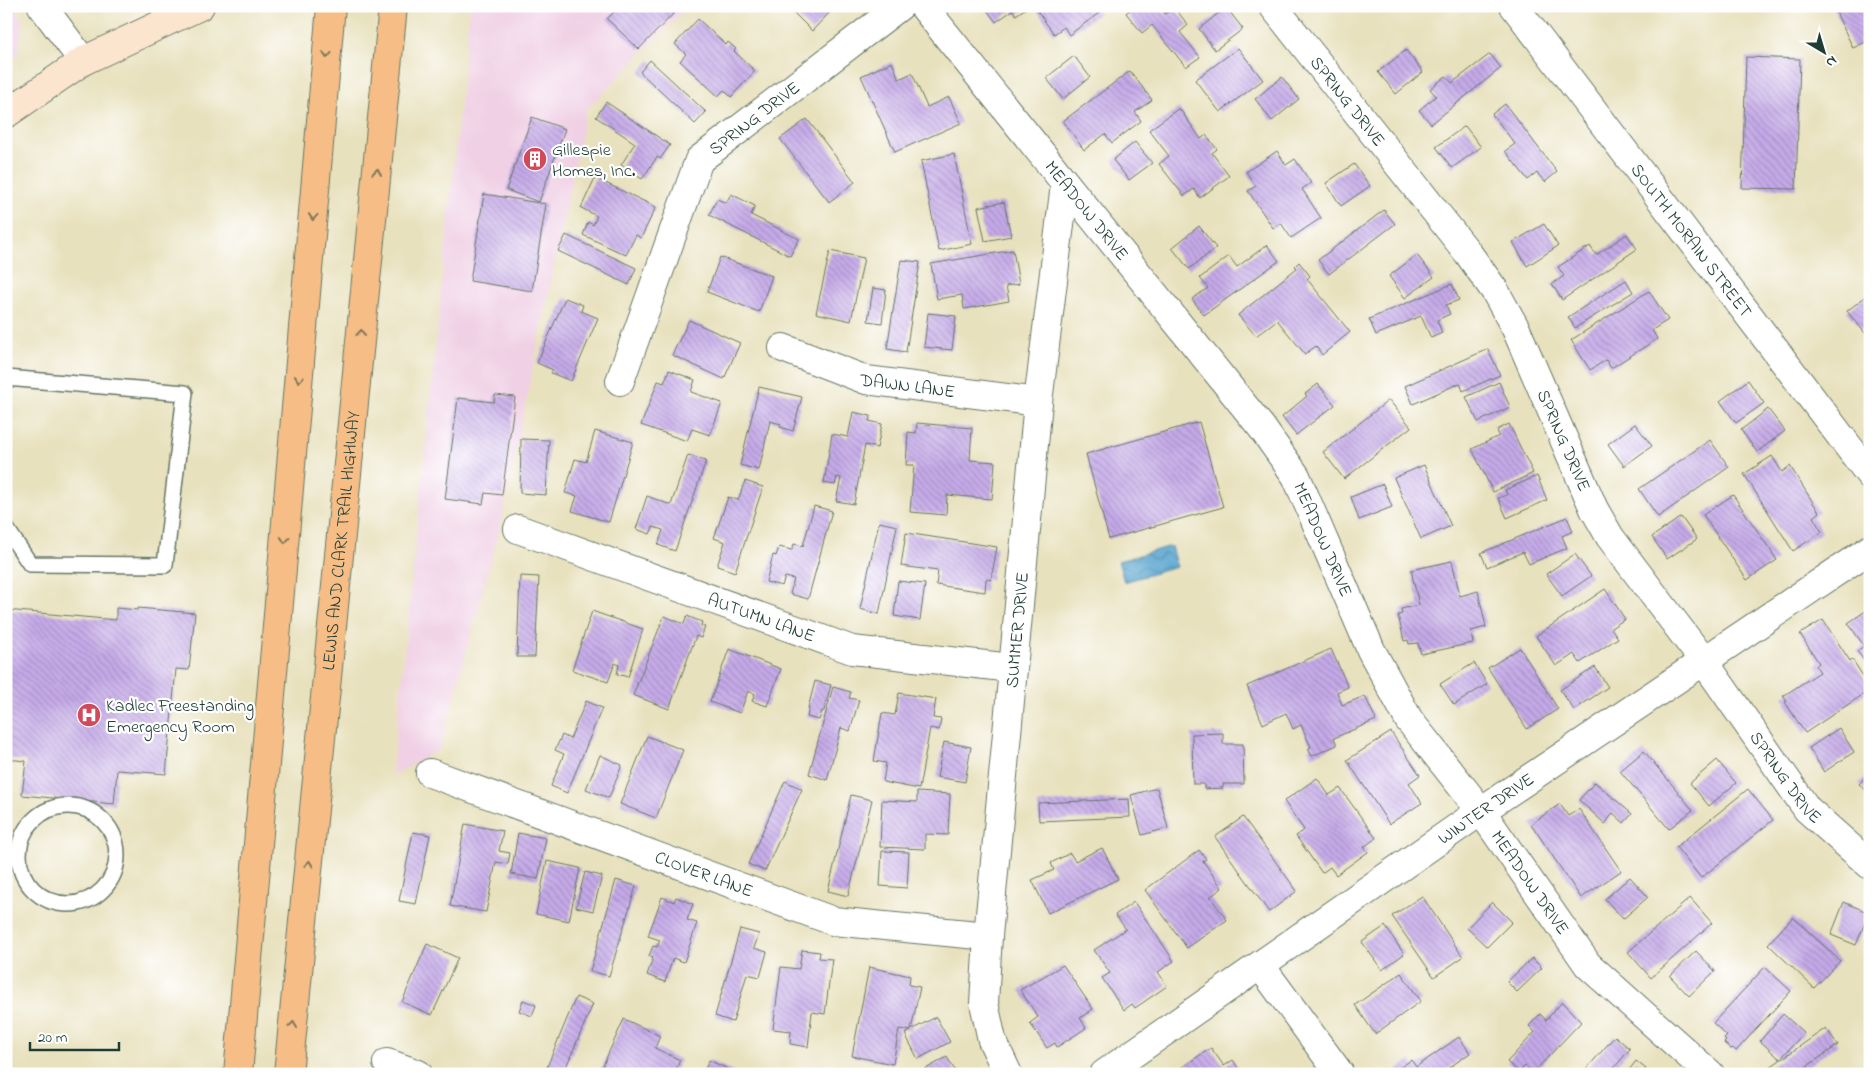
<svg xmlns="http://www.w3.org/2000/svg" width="1876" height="1080" font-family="'Indie Flower',sans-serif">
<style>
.built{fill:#f0d0e5}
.water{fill:url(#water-waves);stroke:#3a7080}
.building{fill:url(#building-back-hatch)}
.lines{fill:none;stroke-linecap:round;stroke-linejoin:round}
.lane-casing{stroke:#657664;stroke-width:18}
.street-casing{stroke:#657664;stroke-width:30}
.secondary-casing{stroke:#657664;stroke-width:30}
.highway-casing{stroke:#657664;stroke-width:30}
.lane{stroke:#fff;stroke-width:15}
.street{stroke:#fff;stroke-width:28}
.secondary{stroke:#fbe5cf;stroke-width:28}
.highway{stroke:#f6be86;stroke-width:28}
.oneway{stroke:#807759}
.labels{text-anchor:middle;stroke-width:4.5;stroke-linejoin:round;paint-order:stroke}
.street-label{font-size:18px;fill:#1f3d34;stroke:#fff}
.poi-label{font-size:18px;fill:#1f3d34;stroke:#fff;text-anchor:start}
</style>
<defs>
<pattern id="water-waves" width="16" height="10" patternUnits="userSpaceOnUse" patternTransform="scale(1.25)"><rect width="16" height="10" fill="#54a3cd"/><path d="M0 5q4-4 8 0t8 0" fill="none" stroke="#4586a7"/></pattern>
<pattern id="building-back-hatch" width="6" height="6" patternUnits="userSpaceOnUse" patternTransform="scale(1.25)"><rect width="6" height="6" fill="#c6aae9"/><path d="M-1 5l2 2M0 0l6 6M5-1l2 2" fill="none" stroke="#a08cbe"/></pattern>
</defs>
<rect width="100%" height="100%" fill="#fff"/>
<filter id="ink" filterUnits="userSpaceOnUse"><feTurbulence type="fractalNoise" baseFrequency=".02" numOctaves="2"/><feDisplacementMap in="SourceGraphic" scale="10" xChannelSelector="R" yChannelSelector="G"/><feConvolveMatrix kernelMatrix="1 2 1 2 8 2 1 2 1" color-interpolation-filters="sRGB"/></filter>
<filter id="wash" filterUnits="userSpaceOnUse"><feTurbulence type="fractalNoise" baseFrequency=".0096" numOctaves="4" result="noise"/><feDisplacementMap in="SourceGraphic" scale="20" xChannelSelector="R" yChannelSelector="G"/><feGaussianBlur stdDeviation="1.12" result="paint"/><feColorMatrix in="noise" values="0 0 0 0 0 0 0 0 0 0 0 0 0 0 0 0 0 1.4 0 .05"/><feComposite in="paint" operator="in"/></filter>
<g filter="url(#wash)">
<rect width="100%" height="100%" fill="#e8e1bd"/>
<path class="built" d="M6,6H13L23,20L18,55L6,63Z
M470,6H688L586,110L501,523L440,749L392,776Z"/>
<path class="water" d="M1171,546L1177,567L1124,582L1118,561Z"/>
<g id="blocks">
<path class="building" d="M620,6H681L639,49L607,19Z
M787,6H826L831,11L812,31Z
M984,6H1029L1016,15L1013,10L996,22Z
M1034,6H1094L1099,13L1069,35L1064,27L1054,34Z
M1134,6H1160L1165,14L1174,7L1188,25L1180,32L1200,57L1186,67L1152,25L1142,33L1126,13Z
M1833,6H1870V40L1853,48Z
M1226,7L1243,29L1215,50L1199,29Z
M698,19L726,45L728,42L736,49L734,51L755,71L731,97L724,90L718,96L680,61L686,54L675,44Z
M1238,48L1263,80L1220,112L1195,80Z
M1406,50L1423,72L1396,94L1378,72Z
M1490,54L1501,68L1431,124L1419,110L1436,96L1430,89L1446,76L1452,83Z
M1074,56L1090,77L1063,99L1046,78Z
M1746,57L1800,59L1796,189L1742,188Z
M650,60L706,112L695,124L640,72Z
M892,62L899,79L912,73L927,107L949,97L961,123L895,152L861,76Z
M1130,71L1152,100L1135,112L1141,121L1112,143L1105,134L1084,150L1063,121Z
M1282,77L1299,99L1272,121L1255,99Z
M606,102L670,145L660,159L657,157L642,179L621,165L635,143L596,117Z
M1505,104L1557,172L1545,182L1537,173L1528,180L1505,151L1515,144L1492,114Z
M1179,108L1201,139L1206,135L1217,149L1212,153L1229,176L1200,198L1194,189L1184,196L1159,164L1169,156L1149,130Z
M532,117L565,129L539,202L506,190Z
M807,119L855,182L829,202L780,139Z
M1465,126L1481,147L1452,168L1436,147Z
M1135,142L1152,163L1129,180L1113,160Z
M1277,151L1286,165L1295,159L1311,183L1302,189L1321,218L1291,238L1281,223L1273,228L1248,191L1256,186L1246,172Z
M954,154L972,244L939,251L921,161Z
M1354,164L1370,186L1341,206L1326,183Z
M595,178L656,207L641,238L636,235L626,255L583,235L588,222L593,225L597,216L581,208Z
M484,194L546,204L532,291L470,281Z
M731,194L755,206L751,215L799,239L790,256L709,215L717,199L726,203Z
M1004,202L1011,236L985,241L978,207Z
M1384,210L1395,224L1329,274L1318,260Z
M1544,224L1558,246L1527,266L1513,242Z
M1199,226L1216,248L1189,269L1172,248Z
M1627,234L1637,249L1562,300L1552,284L1564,276L1558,267L1590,246L1596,255Z
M566,235L636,268L629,285L558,251Z
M1267,245L1279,261L1204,315L1192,299L1208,288L1200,278L1229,256L1237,267Z
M1013,250L1019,284L1006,286L1009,301L964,309L962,295L937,299L931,264Z
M830,251L864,258L851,321L816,313Z
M1417,255L1434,277L1405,298L1389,276Z
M720,257L772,276L759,312L707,292Z
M901,260L920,262L906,352L887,349Z
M1299,262L1310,276L1307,279L1350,332L1322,355L1316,346L1305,354L1277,320L1256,336L1238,315L1297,268L1295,266Z
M1626,280L1633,292L1575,328L1568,317Z
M1452,284L1459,300L1446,305L1450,314L1437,320L1442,333L1431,338L1421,316L1376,335L1369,319Z
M873,288L886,290L882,323L868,321Z
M1649,291L1668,320L1652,330L1657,339L1611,368L1606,360L1590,370L1571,340Z
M1870,293V339L1847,311Z
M565,298L583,305L581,311L598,318L571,381L551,373L553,370L537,363Z
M928,313L956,316L952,350L924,347Z
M689,320L740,343L724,379L672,355Z
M1488,349L1500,375L1463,391L1460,383L1413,404L1405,386Z
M669,370L695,380L691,392L722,403L710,435L692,429L687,441L641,425L658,381L664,383Z
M1748,380L1764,403L1736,423L1720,401Z
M1499,382L1510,407L1478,422L1466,397Z
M1318,384L1335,405L1296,435L1282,417L1307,396L1305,394Z
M759,387L802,397L793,431L780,427L781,424L770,421L759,470L740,465Z
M495,395L515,397L502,495L485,493L483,504L445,499L458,398L494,402Z
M1389,400L1411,427L1344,479L1323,452Z
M1768,409L1785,431L1757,452L1741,430Z
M853,412L871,416L869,421L882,424L877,448L865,445L854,504L836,501L841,478L837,477L835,485L824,483L832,434L848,437Z
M1199,422L1223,507L1109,539L1086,454Z
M917,423L972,428L970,460L995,462L992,499L947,495L946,515L910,512L914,465H906L908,432L916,433Z
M1509,424L1533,473L1493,492L1472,449L1499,436L1497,430Z
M1635,424L1652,446L1624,466L1608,444Z
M595,431L633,442L609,522L572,511L577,496L565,493L575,459L586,462Z
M521,439L549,440L546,495L520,493Z
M1710,440L1729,467L1658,517L1639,489Z
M688,455L706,461L675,551L658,545L663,530L653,527L650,534L636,529L647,496L671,505Z
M1772,456L1782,472L1790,466L1819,512L1813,517L1822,532L1793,551L1744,474Z
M1424,465L1451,526L1421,539L1394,478Z
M1537,476L1547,500L1507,518L1498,498L1507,495L1505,490Z
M745,481L763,487L735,572L717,566L725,542L714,538L728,497L738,500Z
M1383,484L1392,507L1359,520L1351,497Z
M1733,495L1777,560L1747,580L1703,515Z
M814,506L832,511L808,599L790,594L794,579L785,577L782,586L766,582L773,555L776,556L779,547L792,550L794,544L803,546Z
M1567,517L1573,531L1562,536L1567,548L1529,564L1523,552L1487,567L1481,553Z
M1681,517L1697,539L1667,559L1652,537Z
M879,522L897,526L879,614L860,609Z
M906,533L997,547L991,580L986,579L985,592L936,585L938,571L901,566Z
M1575,554L1591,576L1562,596L1546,574Z
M1452,561L1460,596L1478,591L1486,627L1471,631L1473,643L1421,654L1418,643L1409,644L1408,640L1404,641L1398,615L1402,614L1401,609L1419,605L1411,570Z
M520,576L539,577L535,657H517Z
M898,581L925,584L920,620L894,616Z
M1605,589L1625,619L1611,628L1618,638L1580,663L1574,654L1556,666L1536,636Z
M116,608L138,610V608L195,613L189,670L176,669L166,774L117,770L114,804L22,795L26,761L6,759V610L116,620Z
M1870,608V669L1857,651L1864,646L1848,623Z
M592,611L643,629L628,677L617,674L619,665L615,663L608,682L572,670Z
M664,616L684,624L687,616L702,622L701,626L705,627L701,638L696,636L669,709L633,695Z
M1823,620L1850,661L1852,659L1870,687V690L1805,733L1785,702L1787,701L1783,696L1820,672L1816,666L1819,663L1800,634Z
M1520,648L1558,709L1527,729L1488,668Z
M729,649L781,669L767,706L752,701L755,694L748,691L740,713L710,702Z
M1331,649L1348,687L1337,692L1342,705L1365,696L1376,720L1334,738L1337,745L1312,756L1308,749L1311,747L1301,725L1293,729L1286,713L1263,724L1247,686Z
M1474,663L1487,684L1454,705L1440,684Z
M1595,667L1608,687L1574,710L1560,690Z
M815,681L831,685L824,711H822L819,720L807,717L809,708H808Z
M833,687L851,692L849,698L859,700L850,731L841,728L827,780L809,774Z
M899,693L936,699L933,718L941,719L939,730L930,728L919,789L883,782L886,763L874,761L882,713L895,715Z
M586,701L602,708L567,793L551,786L564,754L555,750L562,735L570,739Z
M1839,728L1854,752L1824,772L1809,748Z
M1391,732L1420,775L1409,783L1422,803L1389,824L1347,760Z
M1223,733V744H1243L1244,784H1223V788L1204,789V784H1193L1192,734Z
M647,736L683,750L656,818L620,804Z
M944,742L971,747L965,782L937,777Z
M1644,751L1693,810L1669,829L1620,771Z
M600,755L622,765L609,798L586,789Z
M1717,760L1736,783L1709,806L1690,783Z
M1870,772V794L1859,784Z
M1317,778L1329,795L1340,788L1376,838L1364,847L1368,852L1336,875L1330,867L1322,873L1296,836L1304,830L1284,801Z
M785,781L802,789L765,871L748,864Z
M1595,782L1632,814L1624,823L1613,813L1605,824L1579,800Z
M1157,788L1168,828L1142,835L1131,795Z
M1748,789L1773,820L1701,878L1676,847Z
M917,792L950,794L948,835L925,834V849L880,847L882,800L917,802Z
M851,795L872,800L848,896L828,891Z
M1129,799L1130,817L1039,821L1038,803Z
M1560,804L1568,816L1579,809L1621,871L1581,898L1531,824Z
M1243,817L1297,891L1269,912L1215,837Z
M465,824L503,831L499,851L510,853L508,864L496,862L486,912L450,906Z
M413,832L430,835L416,904L399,901Z
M518,833L546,838L538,879L511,874Z
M1102,848L1118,879L1048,913L1032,880L1054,870L1051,863L1070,853L1075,861Z
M1199,850L1206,859L1203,861L1222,888L1210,897L1227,920L1187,948L1145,890Z
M882,851L909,852L907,888L880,886Z
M547,861L580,868L569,921L536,914Z
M585,872L602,876L593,911L576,907Z
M1630,877L1648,897L1623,919L1605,899Z
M616,880L636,886L609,976L590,971Z
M1422,896L1463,957L1434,977L1392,916Z
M662,897L674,902L676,897L693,904L687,920L697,923L684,962L673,958L665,982L647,975L653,958L649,956L653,946L657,947L660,940L648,936Z
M1690,898L1712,923L1651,978L1628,952Z
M1134,902L1174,961L1158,972L1167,986L1135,1008L1132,1004L1124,1010L1102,978L1110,973L1094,950L1126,929L1115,915Z
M1492,902L1512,922L1487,947L1467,928Z
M1844,902L1869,913L1856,945L1831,935Z
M1793,917L1840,961L1814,988L1768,944Z
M1385,926L1404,954L1382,970L1362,942Z
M740,929L759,934L754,948L767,952L760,977L747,974L733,1022L715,1016Z
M427,944L458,958L432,1015L402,1002Z
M802,950L820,952L819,958L832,959L825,1014L812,1012L808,1047L790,1044L791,1031L773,1029L781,967L799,969Z
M1696,951L1715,971L1689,996L1670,976Z
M1532,958L1542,968L1517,992L1507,982Z
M1063,965L1093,1009L1080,1018L1086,1028L1057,1047L1055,1043L1047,1048L1030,1023L1038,1017L1020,990Z
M869,967L910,976L909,985L920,987L911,1030L936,1017L950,1042L918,1059L905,1034L911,1031L899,1029L893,1064L852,1056Z
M1765,967L1791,991L1736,1051L1733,1048L1731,1049L1724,1043L1726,1041L1724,1039L1727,1036L1713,1023Z
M1401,973L1421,1001L1375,1034L1355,1005Z
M576,997L593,1004L563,1074H544Z
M523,1000L536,1005L532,1016L519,1011Z
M1562,1002L1581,1022L1533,1073L1525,1066L1519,1072L1507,1062L1535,1032L1529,1026L1540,1014L1546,1020Z
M1783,1014L1804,1033L1780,1059L1760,1041Z
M624,1019L660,1036L655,1048L680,1060L674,1074H599Z
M1826,1028L1838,1045L1796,1074H1760Z
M1615,1036L1630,1049L1609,1074H1582Z
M1459,1037L1470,1053L1440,1074H1391L1411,1060L1416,1067Z
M1211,1048L1224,1066L1233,1060L1242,1074H1183L1179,1069Z
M947,1057L957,1074H917Z
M709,1060L738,1074H703Z
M1636,1061L1646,1069L1642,1074H1626Z"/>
</g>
</g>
<g filter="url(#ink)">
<use href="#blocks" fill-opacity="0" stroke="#657664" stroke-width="1"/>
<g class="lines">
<g class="lane-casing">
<path id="lane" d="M6,378L185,393L165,565L30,564L6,528
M19 855a49 49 0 1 1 98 0a49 49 0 1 1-98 0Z"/>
</g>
<g class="street-casing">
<g id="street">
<path d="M42,6L83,61"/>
<path id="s1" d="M923,6L1262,428L1296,476L1371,650L1409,720L1481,811L1588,965L1710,1074"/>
<path id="s2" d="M1273,6L1468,253L1495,291L1516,329L1594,509L1610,537L1703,660L1807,809L1870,865"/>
<path id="s3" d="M1514,6L1870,475"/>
<path id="s4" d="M783,348L866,380L1038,402"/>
<path id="s5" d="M620,381L699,160L900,6"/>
<path id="s6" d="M518,529L852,650L1012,668"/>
<path id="s7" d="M430,773L833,921L988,936"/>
<path d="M1260,965L1340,1074"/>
<path d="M387,1063L418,1074"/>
<path id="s8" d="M1008,1074L992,1040L984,1003L988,936L1038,402L1065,184"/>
<path id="s9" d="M1104,1074L1481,811L1870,549"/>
</g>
</g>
<g class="secondary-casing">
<path id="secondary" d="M6,114L83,61L200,6"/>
</g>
<g class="highway-casing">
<g id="highway">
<path d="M238,1074L331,6"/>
<path id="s10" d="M288,1074L393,6"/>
</g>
</g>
<use href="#lane" class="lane"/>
<use href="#street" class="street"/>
<use href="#secondary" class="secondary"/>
<use href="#highway" class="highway"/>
</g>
<defs><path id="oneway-chevron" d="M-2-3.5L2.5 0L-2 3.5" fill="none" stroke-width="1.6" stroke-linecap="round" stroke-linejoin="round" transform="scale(1.25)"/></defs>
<g class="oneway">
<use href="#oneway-chevron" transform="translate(327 55) rotate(95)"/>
<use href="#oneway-chevron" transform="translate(377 172) rotate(-84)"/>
<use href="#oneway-chevron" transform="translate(313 217) rotate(95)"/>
<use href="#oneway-chevron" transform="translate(361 333) rotate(-84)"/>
<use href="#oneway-chevron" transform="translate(299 379) rotate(95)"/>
<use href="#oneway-chevron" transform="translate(285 540) rotate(95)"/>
<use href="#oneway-chevron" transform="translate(309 864) rotate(-84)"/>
<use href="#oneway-chevron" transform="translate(293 1025) rotate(-84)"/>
</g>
</g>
<defs>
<g id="building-disc" transform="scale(1.25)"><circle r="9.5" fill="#d1495b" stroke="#fff"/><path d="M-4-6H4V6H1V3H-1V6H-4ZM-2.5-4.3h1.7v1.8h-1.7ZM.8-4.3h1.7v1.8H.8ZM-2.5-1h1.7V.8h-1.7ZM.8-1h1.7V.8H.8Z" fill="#fff"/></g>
<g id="hospital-disc" transform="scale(1.25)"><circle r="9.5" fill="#d1495b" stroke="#fff"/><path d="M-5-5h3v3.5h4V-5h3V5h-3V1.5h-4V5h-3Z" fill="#fff"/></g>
</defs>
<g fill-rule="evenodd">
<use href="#building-disc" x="535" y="159"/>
<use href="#hospital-disc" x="89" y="715"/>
</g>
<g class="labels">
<g class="street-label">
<text dy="6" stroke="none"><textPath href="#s2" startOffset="121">SPRING DRIVE</textPath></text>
<text dy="6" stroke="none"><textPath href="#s5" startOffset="304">SPRING DRIVE</textPath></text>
<text dy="6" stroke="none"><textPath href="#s1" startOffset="262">MEADOW DRIVE</textPath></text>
<text dy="6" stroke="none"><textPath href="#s3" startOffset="294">SOUTH MORAIN STREET</textPath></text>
<text dy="6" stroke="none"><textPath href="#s4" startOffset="131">DAWN LANE</textPath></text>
<text dy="6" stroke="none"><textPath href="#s2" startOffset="526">SPRING DRIVE</textPath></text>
<text dy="6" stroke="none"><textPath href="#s1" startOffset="669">MEADOW DRIVE</textPath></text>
<text dy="6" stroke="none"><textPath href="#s10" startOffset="536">LEWIS AND CLARK TRAIL HIGHWAY</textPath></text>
<text dy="6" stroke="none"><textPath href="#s6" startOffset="259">AUTUMN LANE</textPath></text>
<text dy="6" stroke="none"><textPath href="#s8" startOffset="450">SUMMER DRIVE</textPath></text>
<text dy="6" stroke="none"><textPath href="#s2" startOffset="931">SPRING DRIVE</textPath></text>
<text dy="6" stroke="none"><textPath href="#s9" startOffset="465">WINTER DRIVE</textPath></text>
<text dy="6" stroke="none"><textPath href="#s7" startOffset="292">CLOVER LANE</textPath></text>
<text dy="6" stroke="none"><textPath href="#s1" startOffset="1072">MEADOW DRIVE</textPath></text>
</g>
<g class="poi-label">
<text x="552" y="155">Gillespie<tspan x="552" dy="21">Homes, Inc.</tspan></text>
<text x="106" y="711">Kadlec Freestanding<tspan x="106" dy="21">Emergency Room</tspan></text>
</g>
</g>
<rect width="1876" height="1080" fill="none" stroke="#fff" stroke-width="25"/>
<g transform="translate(1824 52) rotate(142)" stroke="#ffffff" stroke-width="4" paint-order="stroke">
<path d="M0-4L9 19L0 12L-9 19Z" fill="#1f3d34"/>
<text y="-8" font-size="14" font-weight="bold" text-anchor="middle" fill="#1f3d34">N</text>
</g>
<path d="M30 1042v8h89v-8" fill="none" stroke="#1f3d34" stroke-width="2.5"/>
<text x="38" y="1042" font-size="15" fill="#1f3d34" stroke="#ffffff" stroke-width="4" paint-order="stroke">20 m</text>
</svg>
